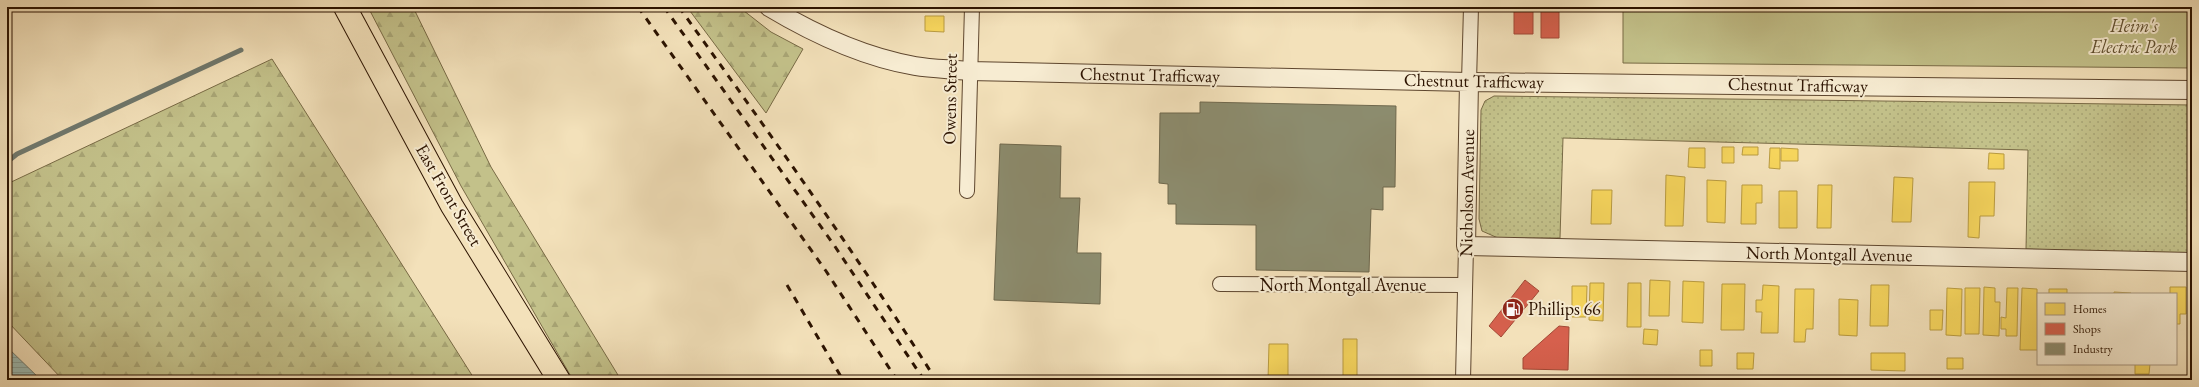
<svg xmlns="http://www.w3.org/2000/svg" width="2199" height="387" font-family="'EB Garamond',serif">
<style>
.grass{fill:url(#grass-dots);stroke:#786a45}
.forest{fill:url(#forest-firs);stroke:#786a45}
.park{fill:#c3c18a;stroke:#786a45}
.water{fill:url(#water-rules);stroke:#6f786d}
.homes{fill:#f6d55c;stroke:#b99b40}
.shops{fill:#d6604d;stroke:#a34936}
.industry{fill:#8c8c6e;stroke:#6f684d}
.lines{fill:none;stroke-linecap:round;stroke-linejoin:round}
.stream{stroke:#6f786d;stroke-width:5}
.minor-casing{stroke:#5e462e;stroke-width:16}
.tertiary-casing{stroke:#5e462e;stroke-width:20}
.primary-casing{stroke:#2c1300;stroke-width:24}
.minor{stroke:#f7ecd2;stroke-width:14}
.tertiary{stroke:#f7ecd2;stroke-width:18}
.primary{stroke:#f3e1ba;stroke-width:22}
.rail{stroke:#2c1300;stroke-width:3;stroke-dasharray:7 7;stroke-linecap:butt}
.labels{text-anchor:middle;stroke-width:4;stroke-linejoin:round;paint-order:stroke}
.park-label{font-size:18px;font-style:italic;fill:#615030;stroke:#f7ecd2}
.street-label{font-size:18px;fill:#2c1300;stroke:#f7ecd2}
.poi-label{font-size:18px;fill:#2c1300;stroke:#f7ecd2;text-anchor:start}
</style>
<defs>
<pattern id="grass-dots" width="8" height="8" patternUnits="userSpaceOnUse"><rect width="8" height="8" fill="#c3c18a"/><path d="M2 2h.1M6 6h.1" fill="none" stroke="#a8a575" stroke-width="1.8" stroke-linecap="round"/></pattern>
<pattern id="forest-firs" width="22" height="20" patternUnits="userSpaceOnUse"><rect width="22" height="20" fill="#c3c18a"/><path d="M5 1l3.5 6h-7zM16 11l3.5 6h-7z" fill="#a8a575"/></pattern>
<pattern id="water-rules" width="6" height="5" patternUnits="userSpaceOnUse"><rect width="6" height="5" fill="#9cbcb5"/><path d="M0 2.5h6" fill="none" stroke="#87a19a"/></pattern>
</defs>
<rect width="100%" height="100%" fill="#f3e1ba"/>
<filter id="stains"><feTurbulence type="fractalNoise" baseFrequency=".005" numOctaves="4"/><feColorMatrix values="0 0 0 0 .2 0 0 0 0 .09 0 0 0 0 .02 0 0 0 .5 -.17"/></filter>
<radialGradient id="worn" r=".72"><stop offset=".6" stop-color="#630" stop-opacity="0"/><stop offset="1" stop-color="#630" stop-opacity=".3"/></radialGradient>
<path class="grass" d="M1494,96L2192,105V254L2026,249L2028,150L1563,138L1560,238H1498L1482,231L1479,219L1481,110L1485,101Z"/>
<path class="forest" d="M368,7H413L491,167L621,380H573L461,186Z
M687,7H739L771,32L803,49L766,113Z
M272,59L475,380H63L7,321V184Z"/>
<path class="park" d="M1623,7H2192V68L1623,63Z"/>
<path class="water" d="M7,347L41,380H7Z"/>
<path class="homes" d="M925,16H944V32L925,31Z
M1722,147H1734V163H1722Z
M1743,147H1758V155H1742Z
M1689,148H1705V168L1688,167Z
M1770,148H1780V169L1769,168Z
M1781,148L1798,149V161H1781Z
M1989,153L2004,154V169H1988Z
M1666,175L1685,177L1683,226H1665Z
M1894,177L1913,178L1911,222H1892Z
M1707,180L1726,181L1725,223L1707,222Z
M1969,182H1995L1994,216H1980L1979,238L1968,237Z
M1742,185H1762V203H1756V224H1741Z
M1818,185H1832L1831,228H1817Z
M1592,190H1612L1611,224H1591Z
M1779,191H1797V228H1779Z
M1650,280L1670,281L1669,316H1649Z
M1683,281L1704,282L1703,323L1682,322Z
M1590,283H1604L1603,321L1589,320Z
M1628,283H1641V327H1627Z
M1722,284H1745L1744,330H1721Z
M1763,285L1779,286L1778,333H1761L1762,312H1756V300H1762Z
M1871,285H1889L1888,326H1870Z
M1572,286H1587L1586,317H1572Z
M1984,287L1995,288V302H2000L1999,336L1983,335Z
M2170,287H2186V314H2180V324H2176V294H2170Z
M1947,288L1962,289L1961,336L1946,335Z
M1965,288H1980L1979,334H1965Z
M2007,288H2018L2017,336H2006V329H2001V317L2006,318Z
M2022,288L2037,289L2038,350H2020Z
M1795,289H1814L1813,329H1806L1805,342H1794Z
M2049,289H2067V294H2049Z
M2114,292L2131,293V294H2114Z
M2189,293H2192V330H2188Z
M1839,299L1858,300L1857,336L1839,335Z
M1930,310H1943L1942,330H1930Z
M1644,329L1658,330L1657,345L1643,344Z
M1343,339H1357V380H1343Z
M1269,344H1288V380H1268Z
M1700,350H1712V366H1700Z
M1737,353H1754L1753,369H1737Z
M1871,353H1905V371L1871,370Z
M1947,358H1963V369H1947Z
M2135,364H2150L2149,374H2135Z"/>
<path class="shops" d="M1541,8H1559V38H1541Z
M1514,11H1533V34H1514Z
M1525,280L1539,291L1501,337L1489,326Z
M1559,326L1569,327L1568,370L1523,369V358Z"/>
<path class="industry" d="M1200,102L1396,106L1395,187H1383V210L1371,209L1369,272L1256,270V225L1176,224V204H1168V184L1159,183L1160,113H1200Z
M1000,144L1061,146L1060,198H1080L1077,253H1101L1100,304L994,300Z"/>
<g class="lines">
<path class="stream" d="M7,162L17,154L241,50"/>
<g class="minor-casing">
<path id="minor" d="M1469,82L1471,7
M967,191L972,7
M1220,284L1465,285
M1463,380L1466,246"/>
</g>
<g class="tertiary-casing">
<path id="tertiary" d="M769,7C814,34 863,57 915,66C933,69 951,69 969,71L1469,82L2192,90
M1469,82L1466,246L2192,262"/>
</g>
<g class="primary-casing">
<path id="primary" d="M345,7L452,206L559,380"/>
</g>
<use href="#minor" class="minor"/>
<use href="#tertiary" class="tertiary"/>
<use href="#primary" class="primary"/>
<path class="rail" d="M638,7L826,271L897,380
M664,7L834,245L924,380
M679,7C767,130 855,252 936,380
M787,285L843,380"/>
</g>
<defs>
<g id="fuel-disc" transform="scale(1.15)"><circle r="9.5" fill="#8f2418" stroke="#f7ecd2"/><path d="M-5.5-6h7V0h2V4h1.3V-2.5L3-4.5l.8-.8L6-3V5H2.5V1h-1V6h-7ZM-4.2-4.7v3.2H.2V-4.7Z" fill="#fff"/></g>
</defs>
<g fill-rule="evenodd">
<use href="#fuel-disc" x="1513" y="309"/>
</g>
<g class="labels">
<g class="park-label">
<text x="2134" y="32">Heim's<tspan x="2134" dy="21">Electric Park</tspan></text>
</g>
<g class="street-label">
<text transform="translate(1150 75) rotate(1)" y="6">Chestnut Trafficway</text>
<text transform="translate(1474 81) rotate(1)" y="6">Chestnut Trafficway</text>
<text transform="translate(1798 85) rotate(1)" y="6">Chestnut Trafficway</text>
<text transform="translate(950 99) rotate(-89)" y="6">Owens Street</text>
<text transform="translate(1467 193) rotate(-89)" y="6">Nicholson Avenue</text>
<text transform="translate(449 195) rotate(60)" y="6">East Front Street</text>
<text transform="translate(1829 254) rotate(1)" y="6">North Montgall Avenue</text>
<text x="1343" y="291">North Montgall Avenue</text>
</g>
<g class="poi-label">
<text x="1528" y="315">Phillips 66</text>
</g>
</g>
<rect width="2199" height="387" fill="none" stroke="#f3e1ba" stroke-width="24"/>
<rect x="8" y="8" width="2183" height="371" fill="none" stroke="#2c1300" stroke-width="2"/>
<rect x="12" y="12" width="2175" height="363" fill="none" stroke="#2c1300"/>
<rect x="2037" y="293" width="140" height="72" fill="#f7ecd2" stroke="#a6957e"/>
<rect x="2045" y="303" width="20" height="12" fill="#f6d55c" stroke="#a6957e"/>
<text x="2073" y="313" font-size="12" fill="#2c1300">Homes</text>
<rect x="2045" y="323" width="20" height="12" fill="#d6604d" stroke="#a6957e"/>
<text x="2073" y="333" font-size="12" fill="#2c1300">Shops</text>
<rect x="2045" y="343" width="20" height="12" fill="#8c8c6e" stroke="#a6957e"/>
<text x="2073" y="353" font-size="12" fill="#2c1300">Industry</text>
<rect width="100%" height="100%" filter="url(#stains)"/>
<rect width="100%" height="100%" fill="url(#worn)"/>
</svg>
